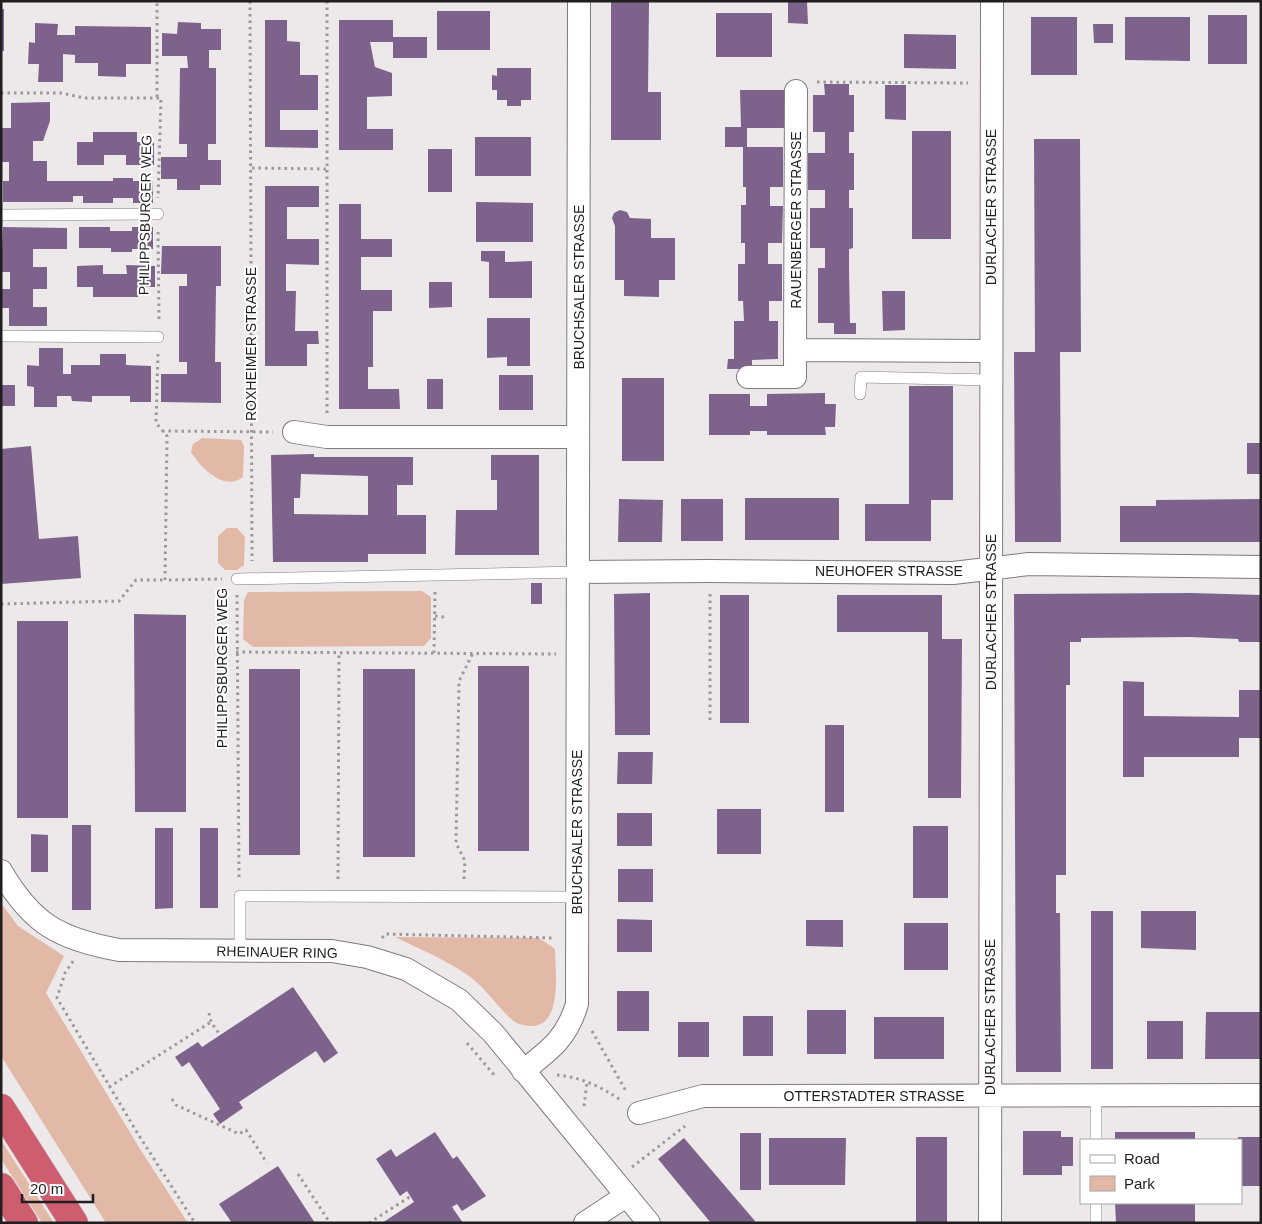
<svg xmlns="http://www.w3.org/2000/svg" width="1262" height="1224" font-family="Arial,sans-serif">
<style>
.green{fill:#e2b8a7}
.building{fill:#7d638b;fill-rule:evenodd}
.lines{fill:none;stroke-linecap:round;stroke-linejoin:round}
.lane-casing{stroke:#7e7a7d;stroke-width:12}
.street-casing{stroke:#7e7a7d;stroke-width:24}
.highway-casing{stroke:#c5c4c5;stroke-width:29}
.path{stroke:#9b9899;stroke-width:3;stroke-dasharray:2.5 4;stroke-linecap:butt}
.lane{stroke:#fff;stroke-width:11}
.street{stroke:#fff;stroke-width:22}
.highway{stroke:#ce5e6f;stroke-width:28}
.labels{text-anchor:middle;stroke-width:4;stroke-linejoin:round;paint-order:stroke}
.street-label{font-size:14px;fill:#201e1f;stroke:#fff}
</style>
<rect width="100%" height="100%" fill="#ede9eb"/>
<path class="green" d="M202,438L241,440L244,446L243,477C224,492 201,468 191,452L193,444Z
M227,528H237L245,537L244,565L237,570H225L218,563V536Z
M422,591L431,597V638L424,646L253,647L243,639L244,600L248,592Z
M1,903L18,926L64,956L46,993L140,1149L188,1223H106L1,1056Z
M395,937L539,938L555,949C555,970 563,1024 533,1026C528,1026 520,1025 515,1022C500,1011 487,989 469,976C446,960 420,949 395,937Z
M1,1140L54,1223H42L1,1159Z"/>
<path class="building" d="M788,1H807L808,24L788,23Z
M611,2H649L648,92H661V140H611Z
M1,9H4V51H1Z
M437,11H490V50H437Z
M716,13H772V57H716Z
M1208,15H1247V64H1208Z
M1031,17H1077V75H1031Z
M1125,17H1190V61L1125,60Z
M265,20H287V41L300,42V75H318V110H280V130H318V148L265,147Z
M339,20H393V37H427V58H393V42H370L375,67L392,73V96L367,97V129H393V150H339Z
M178,22L201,23V29H221V50H209V68H216V144H208V160H221V185H200V190H177V179H161V157H187V144H179L180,68H188L187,56H162V33L177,34Z
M35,23L58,24L57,35H75V26L151,27V64H126V77L98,76V63H75V55L63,54V82H38L39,64H28L29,42L35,43Z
M1093,24H1113V43H1094Z
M904,34L956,35V69L904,68Z
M497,68H531V100H521V106H507V100H497V90H492V75L497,76Z
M824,84H849V95H854V132H849V153H854V190H849V208H853V248L849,249V269L850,323H856V334H834V323H818V268H825V248H810V208H825V190H808V153H825V132H813V95H825Z
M885,85H906V120L885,119Z
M740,90H784V128H747V147H783V187H770V206H783L782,243H768V264H782V301H769V321H778V359L752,360V369H727L728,359H734V321H744L743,301H738V264H745V243H741V205H746V187H743V147H725V127H741Z
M50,102V121L43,141H33V161H47V181H113V178H133V181H153V203H133V198H113V203H83V196H73V202H3V181H9V162H1V128H11V103Z
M912,131H951V239H912Z
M93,132H137V142L154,143V165H126V155H104V165H77V142H93Z
M475,137H531V176H475Z
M1034,139H1080L1081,352H1060L1061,542H1015L1014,352H1035Z
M428,149H452V192H428Z
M265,186H319V207H287V239H319V265L286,264V291H296L295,331H318L319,344H307V366H265Z
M476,202L533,203V242H476Z
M339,204H361V239H392V257H361V290H392V311H373V367H368V389H399L400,409H339Z
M620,210L627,212L630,218L651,219V238H675V280H659V297L624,296V280H615V226L612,218L614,213Z
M3,227L67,228V249H33V267H47V289H33V307H47V326H9V308H1V289H10V272H1Z
M79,227H110V231H132V227H153V249H132V252H111V248H79Z
M162,246H221V286H216L215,362H221V403L161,402V374H187V362H179V286H187V274H161Z
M481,251H505V262L532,261V298H489V262L481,261Z
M103,265V274H127L126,265L155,266V287H138V297H93V287H77V266Z
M429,282H452V307L429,308Z
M882,291H905V330L883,331Z
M487,318H530V366H507V357L487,358Z
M39,348H63V374H71V365H100V354H126V365L151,366V402H130V396H92V402L72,401L71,396H57V407H34V387L27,386V365L39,366Z
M499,375H533V410H499Z
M622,378H664V461H622Z
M427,379H443V409H427Z
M1,385H15V406H1Z
M909,386H953V500H931V541H865V504H909Z
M825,393V404H836L835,427H825L826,435H767V431H750V435H709V394H750V406H767V394Z
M1247,443H1261V474H1247Z
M31,446L39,539L78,536L81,578L1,584V449Z
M314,454V457H413V485H397V515H426V554H368V562H273L271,455ZM301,474L368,476V515L294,514V498H300Z
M491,455H539V555H455L456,510H497V480H491Z
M745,498H839V540H745Z
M619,499L663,500L662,542H618Z
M681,499H723V541H681Z
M1261,499V542H1120V506H1156V500Z
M531,583H542V604H531Z
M650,593V735H615L614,594Z
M1191,593L1261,595V642H1239L1238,639L1190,637L1081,638V642H1070V685H1066V875H1056V913H1060L1061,1072H1016L1014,594Z
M720,595H749V723H720Z
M837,595H942V639H962L961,798H928V632H837Z
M134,614L186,615V812H135Z
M17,621H68V818H17Z
M478,666H529V851H478Z
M249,669H300V855H249Z
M363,669H415V857H363Z
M1123,681L1144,682V716L1239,717V690H1261V738H1239V757H1144V777H1123Z
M825,725H844V812H825Z
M618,752H653L652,784H617Z
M717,809H761V854H717Z
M617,813H652V846H617Z
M72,825H91V910H72Z
M913,826H948V898H913Z
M155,828H173V908L155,909Z
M200,828H218V908H200Z
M31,834L48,835V872H31Z
M618,869H653V902H618Z
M1091,911H1113V1069H1091Z
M1141,911H1196V950L1141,948Z
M617,919L652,920V952H617Z
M806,920H843V947L806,946Z
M904,923H948V970H904Z
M293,987L338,1053L324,1063L316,1051L239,1102L243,1108L220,1124L213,1114L220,1109L189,1062L182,1067L175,1057L198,1042L202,1047Z
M617,991H649V1031H617Z
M807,1010H846V1054H807Z
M1206,1012H1261V1059H1205Z
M743,1016H773V1056H743Z
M874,1017H944V1059H874Z
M1147,1021H1183V1059H1147Z
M678,1022H709V1057H678Z
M1023,1131H1061V1137H1073V1166H1062V1175H1023Z
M435,1132L453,1159L457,1156L486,1196L462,1211L457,1204L452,1207L463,1223H382L414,1202L407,1191L400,1196L376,1159L391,1149L396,1157Z
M1115,1132H1195V1140H1115Z
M740,1133H761V1190H740Z
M916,1137H947V1223H916Z
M1238,1137H1261V1186H1241V1140H1238Z
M684,1138L755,1221L752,1223H711L658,1159Z
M769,1138H846L845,1185H769Z
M278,1166L315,1223H232L219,1204Z
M1115,1203H1195V1223H1116Z"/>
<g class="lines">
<g class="lane-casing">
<path id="lane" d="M1,215L158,214
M1,336L158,337
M860,394L861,377L991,380
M237,579L578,572
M240,951V896L577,897
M1096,1095V1140
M1096,1203V1223"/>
</g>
<g class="street-casing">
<path id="street" d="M795,350L796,91
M748,377H795V350L991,351
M294,432L327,437H578
M578,572L710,571L953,573L1029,564L1261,567
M1,871C32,924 59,939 119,950L332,951L367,957L406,969L459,1000L493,1033L649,1223
M523,1071C550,1050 567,1038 577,1004L579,1
M639,1113L703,1096L1261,1095
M585,1223L626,1196
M990,1223L992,1"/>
</g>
<g class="highway-casing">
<path id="highway" d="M1,1108L74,1223
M1,1187L24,1223"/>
</g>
<path class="path" d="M250,1L252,561
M327,1V414
M817,82L968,83
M1,93H62L84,98H161L158,198
M157,97V1
M252,168L327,169
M158,232L159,321
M158,354L156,423L167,436L165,580L222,579
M162,431L273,432
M710,594V721
M237,595L239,879
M1,604L119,601L136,580H165
M435,616L445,617
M236,652L556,654
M434,653L435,591
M338,879L339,652
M464,879L465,861L456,843L459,681L473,653
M382,938L385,934L554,938
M73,961L65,973L57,998L138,1134L195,1223
M209,1013L211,1022L220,1035
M592,1031L627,1093
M467,1043L495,1076
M557,1075C581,1077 602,1087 622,1101
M109,1087L211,1022
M172,1099L176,1105L239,1134L246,1130L267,1163
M584,1106L587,1082
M632,1167L685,1126
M298,1174L330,1223
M369,1223L411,1196"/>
<use href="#lane" class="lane"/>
<use href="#street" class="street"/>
<use href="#highway" class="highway"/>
</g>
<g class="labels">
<g class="street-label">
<text transform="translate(991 207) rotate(-90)" y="5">DURLACHER STRASSE</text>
<text transform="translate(145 215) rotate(-89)" y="5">PHILIPPSBURGER WEG</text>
<text transform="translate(796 220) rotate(-90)" y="5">RAUENBERGER STRASSE</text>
<text transform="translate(579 287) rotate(-90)" y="5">BRUCHSALER STRASSE</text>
<text transform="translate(251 344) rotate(-90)" y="5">ROXHEIMER STRASSE</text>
<text x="889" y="576">NEUHOFER STRASSE</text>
<text transform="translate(991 612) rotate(-90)" y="5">DURLACHER STRASSE</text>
<text transform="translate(222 668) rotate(-90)" y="5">PHILIPPSBURGER WEG</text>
<text transform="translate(577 832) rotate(-90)" y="5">BRUCHSALER STRASSE</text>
<text transform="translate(277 952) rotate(1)" y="5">RHEINAUER RING</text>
<text transform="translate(990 1017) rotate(-90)" y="5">DURLACHER STRASSE</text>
<text x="874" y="1101">OTTERSTADTER STRASSE</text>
</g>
</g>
<rect width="1262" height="1224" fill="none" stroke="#201e1f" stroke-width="5"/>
<rect x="1080" y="1139" width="162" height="65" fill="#ffffff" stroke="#a6a5a5"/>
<rect x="1090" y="1155" width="25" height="8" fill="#ffffff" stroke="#a6a5a5"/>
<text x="1124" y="1164" font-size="15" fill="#201e1f">Road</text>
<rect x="1090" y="1176" width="25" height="15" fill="#e2b8a7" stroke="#a6a5a5"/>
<text x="1124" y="1189" font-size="15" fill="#201e1f">Park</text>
<path d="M22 1194v8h71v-8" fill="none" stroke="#201e1f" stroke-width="2.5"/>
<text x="30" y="1194" font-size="15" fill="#201e1f" stroke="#ffffff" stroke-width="4" paint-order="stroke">20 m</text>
</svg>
